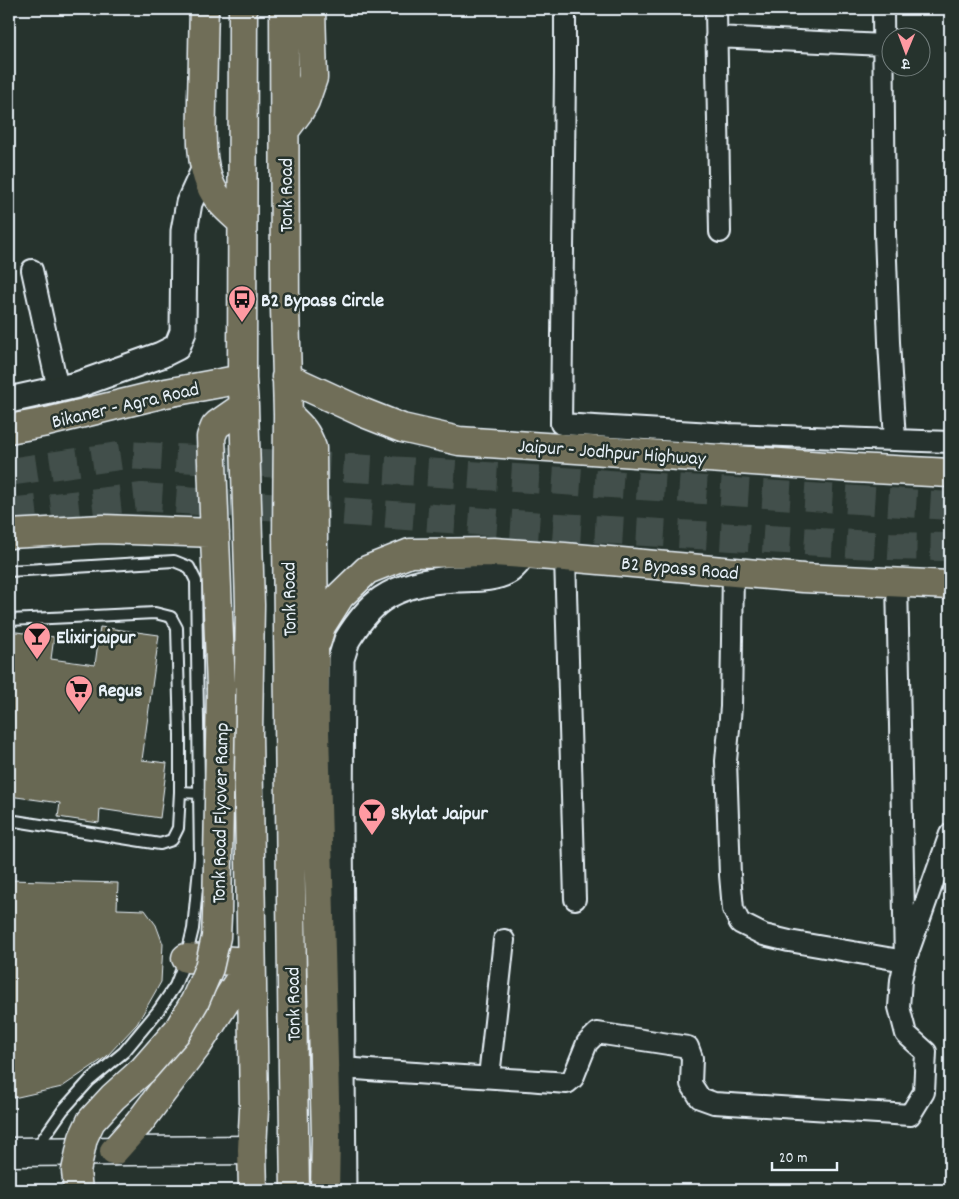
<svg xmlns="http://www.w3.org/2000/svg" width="959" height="1199" font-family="Dekko,'Playpen Sans Deva',sans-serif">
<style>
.building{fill:#686752;stroke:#e8f1f8}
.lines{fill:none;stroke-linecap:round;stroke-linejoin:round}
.primary-tunnel{stroke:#43504b;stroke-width:28;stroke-dasharray:28 14;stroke-linecap:butt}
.service-casing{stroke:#e8f1f8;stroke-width:14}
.minor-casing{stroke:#e8f1f8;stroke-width:24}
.tertiary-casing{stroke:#e8f1f8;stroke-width:29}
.secondary-casing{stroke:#e8f1f8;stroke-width:31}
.primary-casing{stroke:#e8f1f8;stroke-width:31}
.service{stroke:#26332d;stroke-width:10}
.minor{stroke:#26332d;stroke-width:20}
.tertiary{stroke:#26332d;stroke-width:25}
.secondary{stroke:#26332d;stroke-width:28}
.primary{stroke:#706e59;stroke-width:28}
.primary-bridge-casing{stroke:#e8f1f8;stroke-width:31;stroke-linecap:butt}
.primary-bridge{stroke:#706e59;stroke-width:28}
.labels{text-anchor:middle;stroke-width:5;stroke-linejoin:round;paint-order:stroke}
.street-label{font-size:20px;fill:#e8f1f8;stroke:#26332d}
.poi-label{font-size:20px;font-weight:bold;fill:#e8f1f8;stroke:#26332d;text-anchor:start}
</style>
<rect width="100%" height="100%" fill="#26332d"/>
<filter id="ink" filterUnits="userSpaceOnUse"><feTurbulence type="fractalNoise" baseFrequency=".02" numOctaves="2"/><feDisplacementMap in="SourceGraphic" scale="10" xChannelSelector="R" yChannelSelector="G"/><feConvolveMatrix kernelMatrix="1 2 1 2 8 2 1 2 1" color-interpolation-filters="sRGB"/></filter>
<g filter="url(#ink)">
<path class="building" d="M100,627L159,635L142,760L167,763L160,818L100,809L99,823L58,817L60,803L9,796V631L54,637L51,659L95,665Z
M9,880L118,883L117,909L145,910L156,925L163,944L161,982L137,1024L106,1057L62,1087L9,1099Z"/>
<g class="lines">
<path class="primary-tunnel" d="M9,472L126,455L439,473L950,506
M9,512L142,497L558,527L890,546L950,547"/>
<g class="service-casing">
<path id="service" d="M9,571L174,561L189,567L196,581L200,858L193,929L186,958L175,986L158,1011L124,1052L89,1081L63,1110L37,1147
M9,620L155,613L171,617L177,628L180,735V792L200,793
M9,820L160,844L172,840L178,828L180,792"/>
</g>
<g class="minor-casing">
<path id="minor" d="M565,9V74L561,424L729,434L950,442
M716,9L720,232
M883,9L885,233L889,342L895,440
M716,37L884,45
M32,270L58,389
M565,557L575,899
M733,572L731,707L726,761L730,875L733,909L740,923L764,935L789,941L905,961L897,582
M342,1068C417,1074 492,1077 567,1083L573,1078L587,1043L597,1033L688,1047L692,1058L691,1084L700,1098L714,1103L910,1115L924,1092L926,1052L906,1034L899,1007L901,980L905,961L950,834
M489,1077L504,940"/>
</g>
<g class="tertiary-casing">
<path id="tertiary" d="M9,400L77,385L161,355L177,347L183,332L184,231L189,203L205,168
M343,1190L340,824L341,659C343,653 345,646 347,640C355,627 369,608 382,599C403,585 431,580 455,579C473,578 492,580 508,571C514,568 519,560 524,554"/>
</g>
<g class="secondary-casing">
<path id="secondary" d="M9,1152L252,1150"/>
</g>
<g class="primary-casing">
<path id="primary" d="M204,9C203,38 203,68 202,97C202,124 199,159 210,184C216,200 230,211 242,222
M243,9L242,379L244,406L250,605L248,733L254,1109L252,1150L253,1190
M284,9L285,308L288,415L287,537L293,1072L295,1190
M285,130L300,110L305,101L313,78L311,9
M286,377L364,413L402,428L459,441L855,468L950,473
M288,415C301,427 306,431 312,448L315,732L326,1135L325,1190
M9,429L47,422L166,393L242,379
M9,534L103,529L215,533
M317,641L321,626L340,596L367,570L410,553L494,552L565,557L803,578L950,585
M221,688L211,437L215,427L218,424L244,406
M114,1151L139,1123L197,1046L251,962L186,958"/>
</g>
<use href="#service" class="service"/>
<use href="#minor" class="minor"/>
<use href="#tertiary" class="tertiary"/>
<use href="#secondary" class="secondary"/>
<use href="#primary" class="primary"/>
<g class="primary-bridge-casing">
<path id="primary-bridge" d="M78,1190L76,1171L83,1138L91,1121L113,1097L143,1070L178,1030L195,1001L209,968L216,937L217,916L221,688"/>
</g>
<use href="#primary-bridge" class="primary-bridge"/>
</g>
</g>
<defs>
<g id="bus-pin" transform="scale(1.4375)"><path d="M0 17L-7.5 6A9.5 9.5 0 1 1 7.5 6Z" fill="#ff9aa2" stroke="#26332d"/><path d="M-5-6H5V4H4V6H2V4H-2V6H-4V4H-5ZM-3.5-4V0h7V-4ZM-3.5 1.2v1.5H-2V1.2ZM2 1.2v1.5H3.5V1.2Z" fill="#111"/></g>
<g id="bar-pin" transform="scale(1.4375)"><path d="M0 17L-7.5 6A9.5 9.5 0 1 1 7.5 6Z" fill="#ff9aa2" stroke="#26332d"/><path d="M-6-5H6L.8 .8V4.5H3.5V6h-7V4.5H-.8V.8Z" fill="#111"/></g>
<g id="supermarket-pin" transform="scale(1.4375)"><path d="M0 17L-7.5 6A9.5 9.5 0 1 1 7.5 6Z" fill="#ff9aa2" stroke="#26332d"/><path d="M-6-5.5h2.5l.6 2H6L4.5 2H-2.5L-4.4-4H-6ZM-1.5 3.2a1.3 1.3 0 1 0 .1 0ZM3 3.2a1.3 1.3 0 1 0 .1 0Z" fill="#111"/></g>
</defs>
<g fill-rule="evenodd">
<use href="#bus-pin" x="242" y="299"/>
<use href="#bar-pin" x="37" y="636"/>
<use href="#supermarket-pin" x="79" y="689"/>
<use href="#bar-pin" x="372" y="812"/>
</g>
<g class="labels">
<g class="street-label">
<text transform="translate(285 195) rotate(-90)" y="7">Tonk Road</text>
<text transform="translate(125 404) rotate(-13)" y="7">Bikaner - Agra Road</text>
<text transform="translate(612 451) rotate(4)" y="7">Jaipur - Jodhpur Highway</text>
<text transform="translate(680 567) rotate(5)" y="7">B2 Bypass Road</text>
<text transform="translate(288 599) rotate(-91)" y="7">Tonk Road</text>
<text transform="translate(219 813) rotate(-89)" y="7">Tonk Road Flyover Ramp</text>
<text transform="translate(292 1004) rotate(-91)" y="7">Tonk Road</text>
</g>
<g class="poi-label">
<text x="261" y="306">B2 Bypass Circle</text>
<text x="56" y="643">Elixirjaipur</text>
<text x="98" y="696">Regus</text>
<text x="391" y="819">Skylat Jaipur</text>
</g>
</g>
<rect width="959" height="1199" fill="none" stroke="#26332d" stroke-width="30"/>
<rect x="15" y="15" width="929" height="1169" fill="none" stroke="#e8f1f8" stroke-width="2" filter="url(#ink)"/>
<g transform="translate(906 52) rotate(181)"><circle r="24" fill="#26332d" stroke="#747f7e"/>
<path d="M0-4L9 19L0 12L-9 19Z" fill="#ff9aa2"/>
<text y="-8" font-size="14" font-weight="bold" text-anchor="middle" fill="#e8f1f8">उ</text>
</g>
<path d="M772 1162v8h65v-8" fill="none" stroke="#e8f1f8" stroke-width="2.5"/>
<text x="779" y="1162" font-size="15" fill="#e8f1f8" stroke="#26332d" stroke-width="4" paint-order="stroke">20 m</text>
</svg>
